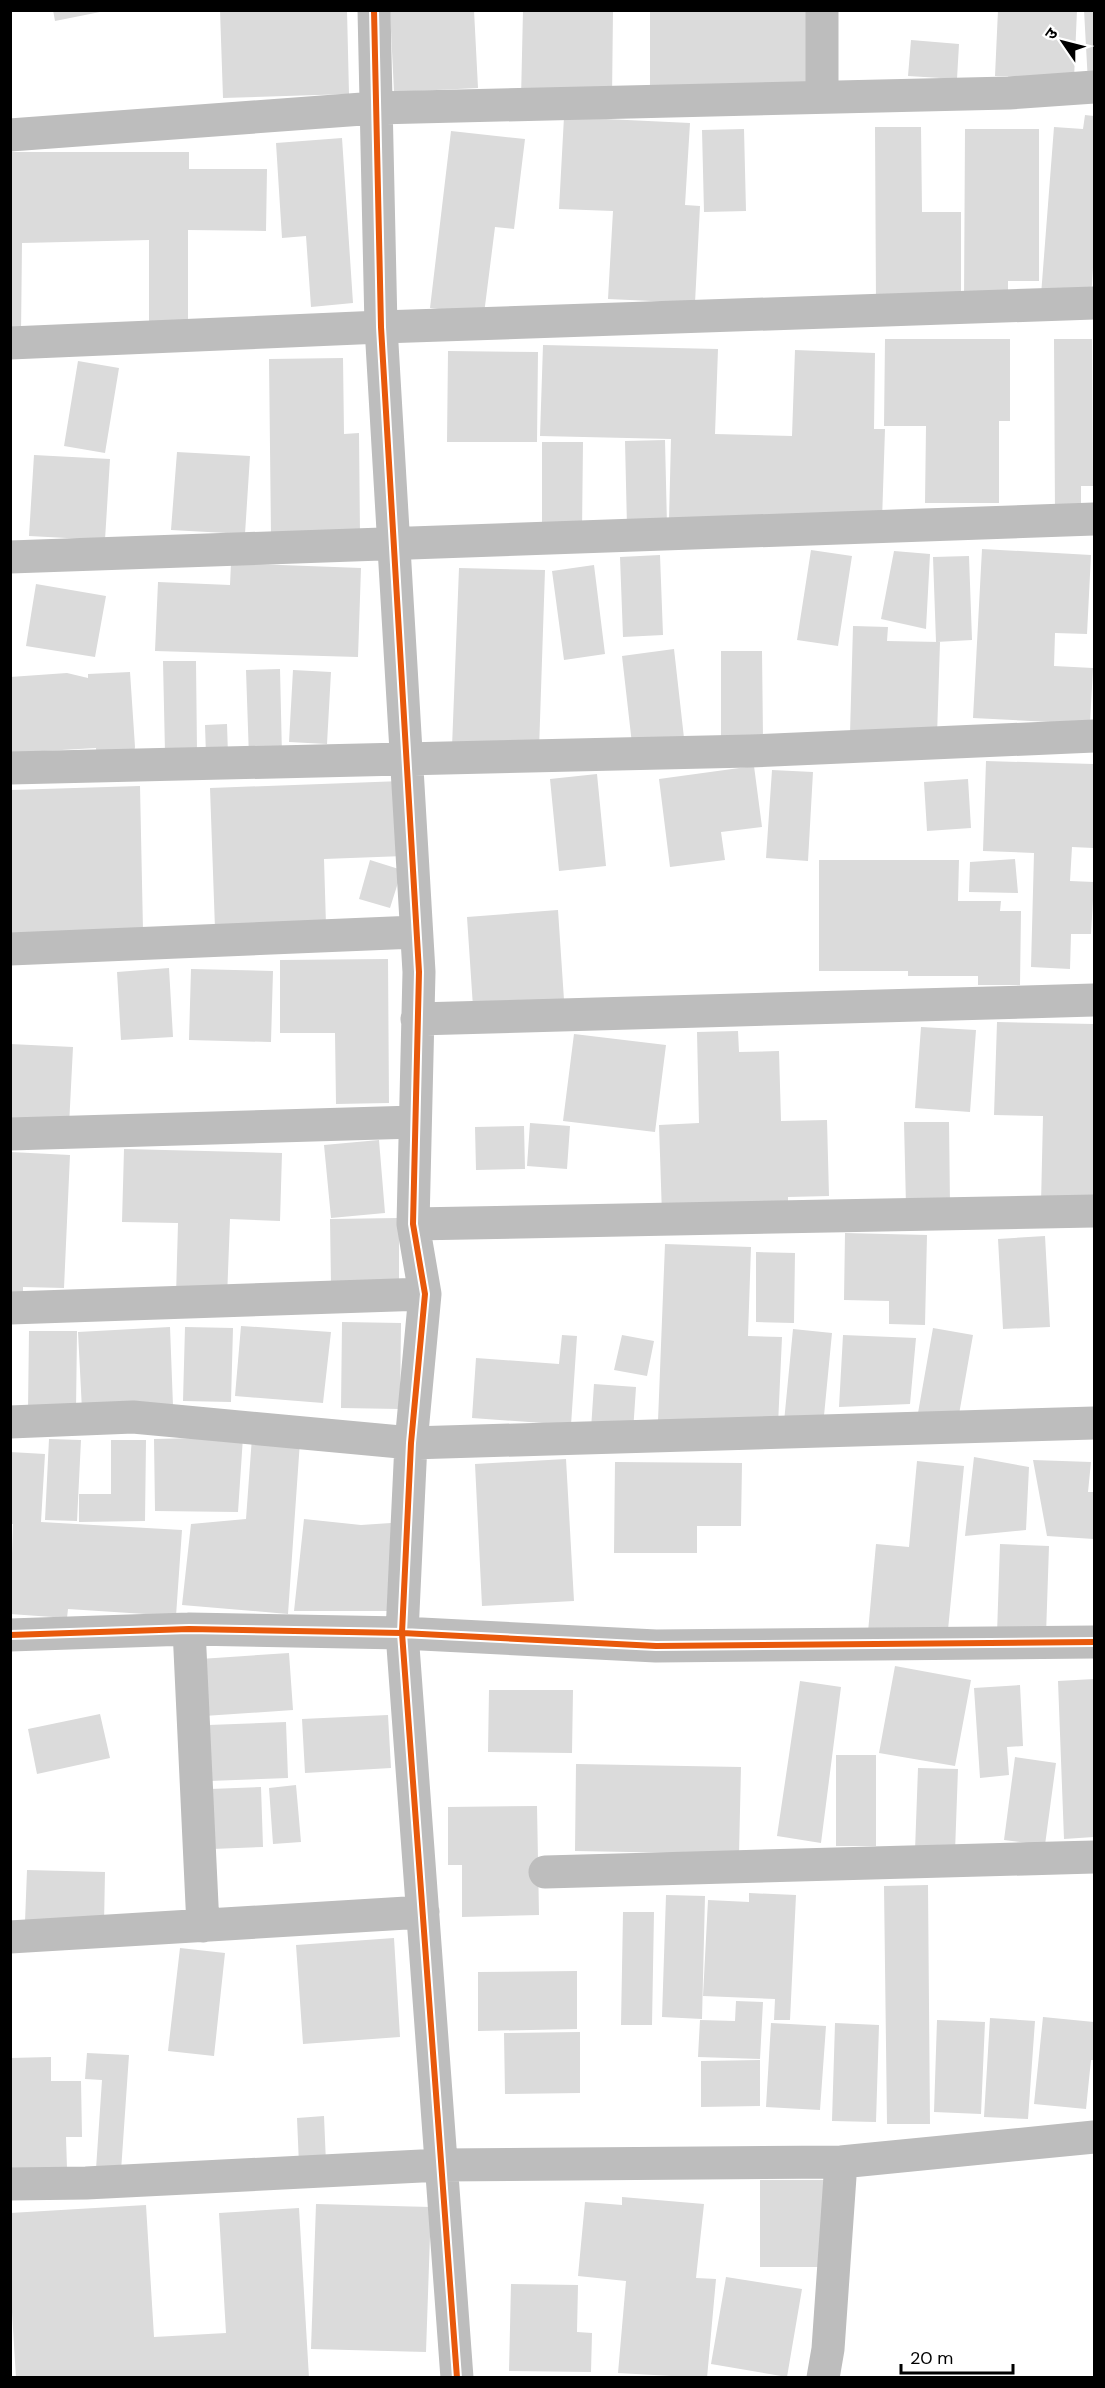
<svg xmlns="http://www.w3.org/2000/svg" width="1105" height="2388" font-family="'DM Sans','Noto Sans Devanagari',sans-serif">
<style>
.building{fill:#dbdbdb}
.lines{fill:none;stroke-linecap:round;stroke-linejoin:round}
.street{stroke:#bdbdbd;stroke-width:33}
.cycleway-casing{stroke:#fff;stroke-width:10}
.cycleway{stroke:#e8590c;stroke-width:6}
</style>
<rect width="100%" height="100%" fill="#fff"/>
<path class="building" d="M53,10H100V12L55,21Z
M220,10H347L349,94L223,98Z
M390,10H474L478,88L394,92Z
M523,10H613L612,99H521Z
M650,10H810L815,89L650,94Z
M998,10H1077L1074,79L995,76Z
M1084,10H1094V82L1088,83Z
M911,40L959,44L957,79L908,76Z
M1085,115L1094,116V252L1091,299L1041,295L1054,127L1083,129Z
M564,117L690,123L685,205L700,206L695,303L608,299L613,211L559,209Z
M875,127H921L922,212H961V303L876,304Z
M744,129L746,211L704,212L702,130Z
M965,129H1039V281H1008V303H964Z
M451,131L525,139L514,229L495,227L484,314L430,308Z
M342,138L353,303L311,307L306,236L282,238L276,143Z
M10,152H189V169H267L266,231L188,230V327H149V240L22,243L21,335H10Z
M885,339H1010V421H999V503H925L926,426H884Z
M1054,339H1092L1093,486H1081V513L1055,514Z
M543,345L718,349L715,434L792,436L795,350L875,353L874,429H885L882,521L669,520L671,439L540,436Z
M448,351L538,352L537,442H447Z
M343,358L344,434L359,433L360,535L271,536L269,359Z
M78,361L119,368L105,453L64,446Z
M665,440L667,526L627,527L625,441Z
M542,442H583L582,532L542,533Z
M177,452L250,456L245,534L171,530Z
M34,455L110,459L105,540L29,536Z
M982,549L1091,555L1087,634L1055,633L1054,666L1093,668L1090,724L973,718Z
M811,550L852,556L838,646L797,640Z
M894,551L930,554L926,629L881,619Z
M660,555L663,635L623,637L620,557Z
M969,556L972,640L936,642L933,557Z
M231,563L361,568L358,657L155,651L158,582L230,585Z
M594,565L605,654L564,660L552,571Z
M459,568L545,570L539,750L452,747Z
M36,584L106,596L95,657L26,646Z
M853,626L888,627L887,641L940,642L937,736L850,734Z
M674,649L684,738L632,744L622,656Z
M721,651H762L763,739L721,740Z
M163,661H196L197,752L165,753Z
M280,669L282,756L249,758L246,670Z
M293,670L331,672L327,744L289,742Z
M130,672L135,747L132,761L97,764L96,748L10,753V677L67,673L88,678V674Z
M227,724L228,755L206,756L205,725Z
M986,761L1094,764V848L1072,847L1070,881L1094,882L1091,934H1071L1070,969L1031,967L1034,853L983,851Z
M754,766L762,827L721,832L725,860L670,867L659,779Z
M772,770L813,772L808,861L766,858Z
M597,774L606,866L559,871L550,779Z
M968,779L971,828L927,831L924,782Z
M402,781L404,856L324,859L326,925L215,929L210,788Z
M140,786L143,931L10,935V790Z
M1015,859L1018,893L969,892L970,862Z
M370,860L402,870L390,908L359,899Z
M819,860H959L958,901H1001L1000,911H1021L1020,985H978V976H908V971H819Z
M558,910L564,1000L473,1007L467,917Z
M388,959L389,1103L336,1104L335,1033H280V960Z
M169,968L173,1037L121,1040L117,972Z
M191,969L273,971L271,1042L189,1040Z
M997,1022L1094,1024V1205L1041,1204L1043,1116L994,1115Z
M921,1027L976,1030L970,1112L915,1108Z
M738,1031L739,1052L779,1051L781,1121L827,1120L829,1196L788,1197V1211L662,1215L659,1125L699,1123L697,1032Z
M574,1034L666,1045L655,1132L563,1121Z
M10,1044L73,1047L69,1126L10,1123Z
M904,1122H949L950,1205L906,1206Z
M530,1123L570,1126L567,1169L527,1166Z
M524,1126L525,1169L476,1170L475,1127Z
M379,1140L385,1213L331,1218L324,1145Z
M124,1149L282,1153L280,1221L230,1219L227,1298L176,1296L178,1223L122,1222Z
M10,1152L70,1155L64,1288L23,1287V1301H10Z
M399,1218V1282L331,1284L330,1219Z
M845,1233L927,1235L925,1325L889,1324V1301L844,1300Z
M1045,1236L1050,1327L1003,1329L998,1239Z
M665,1244L751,1247L748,1336L782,1337L778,1425L658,1421Z
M756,1252L795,1253L794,1323L756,1322Z
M342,1322L401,1323L400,1409L341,1408Z
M241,1326L331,1332L323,1403L235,1396Z
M170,1327L173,1406L82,1410L78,1332Z
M185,1327L233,1328L231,1402L183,1401Z
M933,1328L973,1335L958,1420L918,1413Z
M793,1329L832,1333L823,1426L784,1422Z
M29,1331H77L76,1411L28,1410Z
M562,1335L577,1336L571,1425L472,1418L476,1358L559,1364Z
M622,1335L654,1341L647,1376L614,1370Z
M843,1335L916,1338L910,1404L839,1407Z
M594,1384L636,1387L633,1432L591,1429Z
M243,1437L238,1512L155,1511L154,1439Z
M252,1437L300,1441L288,1614L182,1605L191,1524L246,1519Z
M49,1439L81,1440L77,1521L45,1520Z
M111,1440H146L145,1521L79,1522V1494H111Z
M10,1452L45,1454L41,1522L182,1530L176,1616L68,1609L67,1618L10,1614L13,1524H10Z
M974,1457L1029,1467L1026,1530L965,1536Z
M566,1459L574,1601L482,1606L475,1464Z
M1033,1460L1091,1462L1088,1492H1094V1539L1047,1536Z
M917,1461L964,1466L947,1640L868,1632L876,1544L909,1547Z
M615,1462L742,1463L741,1526H697V1553H614Z
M304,1519L361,1525L391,1523L390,1611H294Z
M1000,1544L1049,1546L1046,1635L997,1634Z
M289,1653L293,1710L204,1716L200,1659Z
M895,1666L971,1680L955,1766L879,1753Z
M1094,1679V1837L1064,1839L1058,1681Z
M800,1681L841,1687L821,1843L777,1836Z
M1020,1685L1023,1746L1007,1747L1009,1775L980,1778L974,1688Z
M489,1690H573L572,1753L488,1752Z
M100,1714L110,1758L37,1774L28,1729Z
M388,1715L391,1768L305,1773L302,1719Z
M286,1722L288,1778L209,1781L208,1725Z
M836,1755H876V1846H836Z
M1015,1757L1056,1763L1045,1845L1004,1840Z
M576,1764L741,1767L739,1854L575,1851Z
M918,1768L958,1769L955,1852L915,1851Z
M296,1785L301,1842L273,1844L269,1788Z
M261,1787L263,1847L212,1849L210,1789Z
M537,1806L539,1915L462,1917V1865H448V1807Z
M27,1870L105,1872L104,1924L25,1922Z
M928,1885L930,2124H887L884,1886Z
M749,1893L796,1895L790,2020H774L775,1999L703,1996L708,1900L749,1902Z
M666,1895L705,1896L702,2019L662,2017Z
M623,1912H654L652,2025H621Z
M394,1938L400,2037L303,2044L296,1945Z
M180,1948L225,1953L214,2056L168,2051Z
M577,1971V2029L478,2031V1972Z
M736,2001L763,2002L760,2059L698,2057L700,2020L735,2021Z
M1043,2017L1094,2022V2060H1091L1086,2109L1034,2104Z
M990,2018L1035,2021L1028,2119L984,2117Z
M937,2020L985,2022L981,2114L934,2112Z
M771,2023L826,2026L820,2110L766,2107Z
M835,2023L879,2025L876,2122L832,2121Z
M580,2032V2093L505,2094L504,2033Z
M87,2053L129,2055L121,2171L96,2169L102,2080L85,2079Z
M51,2057V2081H81L82,2137H66L67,2169L10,2170V2058Z
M760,2060V2106L701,2107V2061Z
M324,2116L326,2163L299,2165L297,2118Z
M760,2180H824L823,2267H760Z
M622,2197L704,2204L696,2278L716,2279L707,2378L618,2373L626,2281L578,2276L585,2202L622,2205Z
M316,2204L431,2207L426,2352L311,2349Z
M146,2205L154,2337L226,2333L219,2213L299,2208L309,2378H16L10,2279V2213Z
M726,2277L802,2289L787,2377L711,2364Z
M511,2284L578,2285L577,2332L592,2333L591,2372L509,2371Z"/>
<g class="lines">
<path class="street" d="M374,10L381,327L419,972L413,1224L425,1294L411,1443L402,1633L656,1646L1094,1642
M822,97V10
M10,135L376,108L1009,93L1094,87
M10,343L381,327L1094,303
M10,557L1094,519
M10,768L750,751L1094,736
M10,949L416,932
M417,1019L1094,1000
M10,1134L415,1122
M413,1224L1094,1211
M10,1308L425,1294
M10,1422L133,1417L411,1443L1094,1423
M189,1629L203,1926
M10,1635L189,1629L402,1633L457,2378
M545,1872L1094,1857
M10,1937L423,1912
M10,2184L86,2183L441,2165L841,2162L1094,2137
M823,2378L828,2349L841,2162"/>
<g class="cycleway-casing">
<path id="cycleway" d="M374,10L381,327L419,972L413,1224L425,1294L411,1443L402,1633L656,1646L1094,1642
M10,1635L189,1629L402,1633L457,2378"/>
</g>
<use href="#cycleway" class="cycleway"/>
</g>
<rect width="1105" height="2388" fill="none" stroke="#000000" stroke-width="24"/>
<g transform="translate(1063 42) rotate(305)" stroke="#ffffff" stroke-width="4.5" paint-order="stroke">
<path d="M0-4.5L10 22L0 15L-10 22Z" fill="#000000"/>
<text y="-9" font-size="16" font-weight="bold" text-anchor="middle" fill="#000000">उ</text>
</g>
<path d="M901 2364v9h112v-9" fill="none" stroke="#000000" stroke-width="3"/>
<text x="910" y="2364" font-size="18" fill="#000000" stroke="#ffffff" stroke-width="4.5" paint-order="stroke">20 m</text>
</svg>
